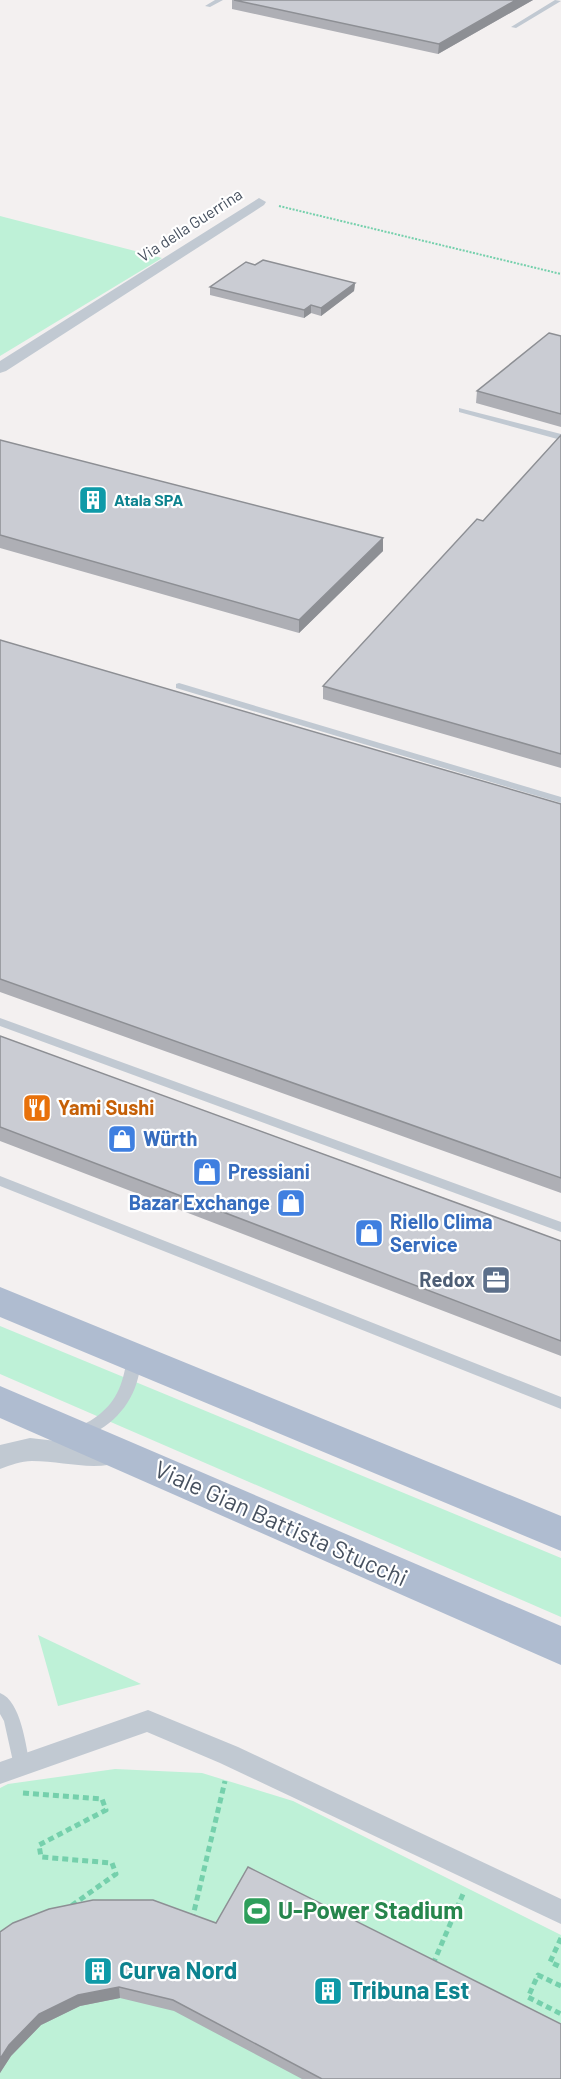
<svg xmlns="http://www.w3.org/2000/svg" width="561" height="2079" font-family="Barlow,sans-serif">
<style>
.green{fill:#bef1d7}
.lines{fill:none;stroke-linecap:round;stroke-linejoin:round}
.path-far1{stroke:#75d0ac;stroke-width:2;stroke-dasharray:2 1.5;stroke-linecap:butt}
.path{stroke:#75d0ac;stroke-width:5;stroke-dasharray:6 4;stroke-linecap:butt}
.service{fill:#c1c9d2;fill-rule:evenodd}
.pedestrian{fill:#c1c9d2;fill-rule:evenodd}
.minor{fill:#c1c9d2;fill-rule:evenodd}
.primary{fill:#afbcd0;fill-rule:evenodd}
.wall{fill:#aeafb5}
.shaded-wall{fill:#8d8f94}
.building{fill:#caccd3;stroke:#8d8f94;stroke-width:1.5}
.labels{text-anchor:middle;stroke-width:4.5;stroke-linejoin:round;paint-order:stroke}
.far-street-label{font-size:16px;fill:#47515f;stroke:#fff}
.far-culture-label{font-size:16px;font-weight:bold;fill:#0d838f;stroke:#fff;text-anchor:start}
.food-label{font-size:20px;font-weight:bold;fill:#c56008;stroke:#fff;text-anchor:start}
.shop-label{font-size:20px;font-weight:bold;fill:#366cbe;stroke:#fff;text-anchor:start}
.service-label{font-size:20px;font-weight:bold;fill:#4e5e75;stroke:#fff;text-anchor:end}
.near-street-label{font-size:24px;fill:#47515f;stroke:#fff}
.near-leisure-label{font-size:24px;font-weight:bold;fill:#27864d;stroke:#fff;text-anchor:start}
.near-culture-label{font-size:24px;font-weight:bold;fill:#0d838f;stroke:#fff;text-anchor:start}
</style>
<rect width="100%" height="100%" fill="#f3f0f0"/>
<path class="green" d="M0,216L162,258L0,356Z
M0,1326L561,1558V1617L0,1374Z
M38,1635L141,1684L58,1706Z
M115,1769L202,1773L293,1801L561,1935V2079H0V1788L8,1784Z"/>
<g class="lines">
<path class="path-far1" d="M279,206L561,274"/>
<path class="path" d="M23,1793L102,1799L106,1810L39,1845L41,1857L112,1863L116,1874L71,1906
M192,1920L225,1781
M561,1938L550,1962L561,1967
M433,1964L463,1894
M561,1986L538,1975L528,1997L561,2014"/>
<path class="service" d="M215,0H223L210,7L205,6Z
M555,0L561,1L516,28L511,27Z
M459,408L561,434V440L459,412Z
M179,683L561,797V803L176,688V684Z
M0,1018L561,1222V1232L0,1026Z
M0,1176L561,1397V1409L0,1186Z
M134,1353L139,1354C142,1361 140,1370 138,1378C131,1407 109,1429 80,1439L75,1437L73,1433C77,1426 86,1424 93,1419C116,1404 123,1385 127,1358L129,1354Z
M0,1693C21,1701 26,1746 30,1766L28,1771L22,1773L16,1771L14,1766L4,1721L0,1714Z"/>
<path class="pedestrian" d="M148,1710L238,1747L561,1899V1924L220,1763L147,1732L0,1784V1762Z"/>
<path class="minor" d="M259,198L266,202L264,205L6,371L0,373V361Z
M30,1438L83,1444L115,1441L125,1445L129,1453L125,1461C93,1472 64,1461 32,1461C21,1461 11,1465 0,1469V1445Z"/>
<path class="primary" d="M0,1287L561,1516V1551L0,1317Z
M0,1386L561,1626V1665L0,1418Z"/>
</g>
<path class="wall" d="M232,0H533L438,54L232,9Z
M255,265L355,283L354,291L321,316L311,313L304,318L210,295V287Z
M561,336V427L476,403L477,391Z
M561,435V768L323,699V686L483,521Z
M0,440L383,538V551L299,633L0,548Z
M0,640L561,804V1193L0,992Z
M0,1036L561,1241V1356L0,1141Z
M0,1932L561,2079H302L174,2011L120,1998L80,2006L41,2025L11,2056L0,2073Z"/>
<path class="shaded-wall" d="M516,0H533L438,54L439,44Z
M355,283L354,291L321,316V308Z
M311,305V313L304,318V310Z
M383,538V551L299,633V620Z
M119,1987L120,1998L80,2006L41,2025L11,2056L0,2073V2059L9,2045L39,2014L78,1995Z"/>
<path class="building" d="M234,0H516L439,44Z
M263,260L355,283L321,308L311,305L304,310L210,287L246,262L255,265Z
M549,333L561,336V414L477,391Z
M561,435V754L323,686L477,519L483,521Z
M0,440L383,538L299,620L0,535Z
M0,640L561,804V1178L0,979Z
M0,1036L561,1241V1341L0,1127Z
M248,1867L561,2024V2079H322L173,2000L119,1987L78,1995L39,2014L9,2045L0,2059V1932L13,1923L49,1909L93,1900H153L216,1923Z"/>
<defs>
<g id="building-square" transform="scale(1.5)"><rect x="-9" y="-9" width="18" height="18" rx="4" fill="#0f9aa8" stroke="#fff"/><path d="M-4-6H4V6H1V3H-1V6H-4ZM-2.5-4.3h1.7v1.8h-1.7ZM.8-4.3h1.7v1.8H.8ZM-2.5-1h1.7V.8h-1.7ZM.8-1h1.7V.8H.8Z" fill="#fff"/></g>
<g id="restaurant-square" transform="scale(1.5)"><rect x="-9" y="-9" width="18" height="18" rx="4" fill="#e8710a" stroke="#fff"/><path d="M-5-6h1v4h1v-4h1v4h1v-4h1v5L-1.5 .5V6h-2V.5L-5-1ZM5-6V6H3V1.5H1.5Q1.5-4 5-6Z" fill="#fff"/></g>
<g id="shop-square" transform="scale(1.5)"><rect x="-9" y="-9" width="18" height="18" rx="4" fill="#3f7fe0" stroke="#fff"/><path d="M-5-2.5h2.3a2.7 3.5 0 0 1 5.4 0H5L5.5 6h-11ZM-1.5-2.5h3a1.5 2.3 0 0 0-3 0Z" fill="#fff"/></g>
<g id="office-square" transform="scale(1.5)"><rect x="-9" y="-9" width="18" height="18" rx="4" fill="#5c6f8a" stroke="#fff"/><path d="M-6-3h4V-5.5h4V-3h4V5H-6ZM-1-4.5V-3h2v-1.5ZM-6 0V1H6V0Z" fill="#fff"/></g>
<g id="stadium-square" transform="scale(1.5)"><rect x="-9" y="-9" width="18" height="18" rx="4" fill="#2e9e5b" stroke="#fff"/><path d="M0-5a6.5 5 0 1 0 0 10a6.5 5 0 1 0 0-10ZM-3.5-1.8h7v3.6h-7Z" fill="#fff"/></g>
</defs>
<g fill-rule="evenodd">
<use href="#building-square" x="93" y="500"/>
<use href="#restaurant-square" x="37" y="1108"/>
<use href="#shop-square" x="122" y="1139"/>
<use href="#shop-square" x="207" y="1172"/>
<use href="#shop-square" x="291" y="1203"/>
<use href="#shop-square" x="369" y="1233"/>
<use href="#office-square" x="496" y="1280"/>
<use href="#stadium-square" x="257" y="1911"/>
<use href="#building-square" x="98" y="1971"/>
<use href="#building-square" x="328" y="1991"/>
</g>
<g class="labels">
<g class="far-street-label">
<text transform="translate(190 225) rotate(-33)" y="6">Via della Guerrina</text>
</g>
<g class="far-culture-label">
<text x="114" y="506">Atala SPA</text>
</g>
<g class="food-label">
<text x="58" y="1115">Yami Sushi</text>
</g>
<g class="shop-label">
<text x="143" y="1146">Würth</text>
<text x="228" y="1179">Pressiani</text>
<text x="270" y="1210" text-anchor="end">Bazar Exchange</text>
<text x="390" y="1229">Riello Clima<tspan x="390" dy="23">Service</tspan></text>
</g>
<g class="service-label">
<text x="475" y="1287">Redox</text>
</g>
<g class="near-street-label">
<text transform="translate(281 1524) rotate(24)" y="8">Viale Gian Battista Stucchi</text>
</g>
<g class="near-leisure-label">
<text x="278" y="1919">U-Power Stadium</text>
</g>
<g class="near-culture-label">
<text x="119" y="1979">Curva Nord</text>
<text x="349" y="1999">Tribuna Est</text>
</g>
</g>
</svg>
